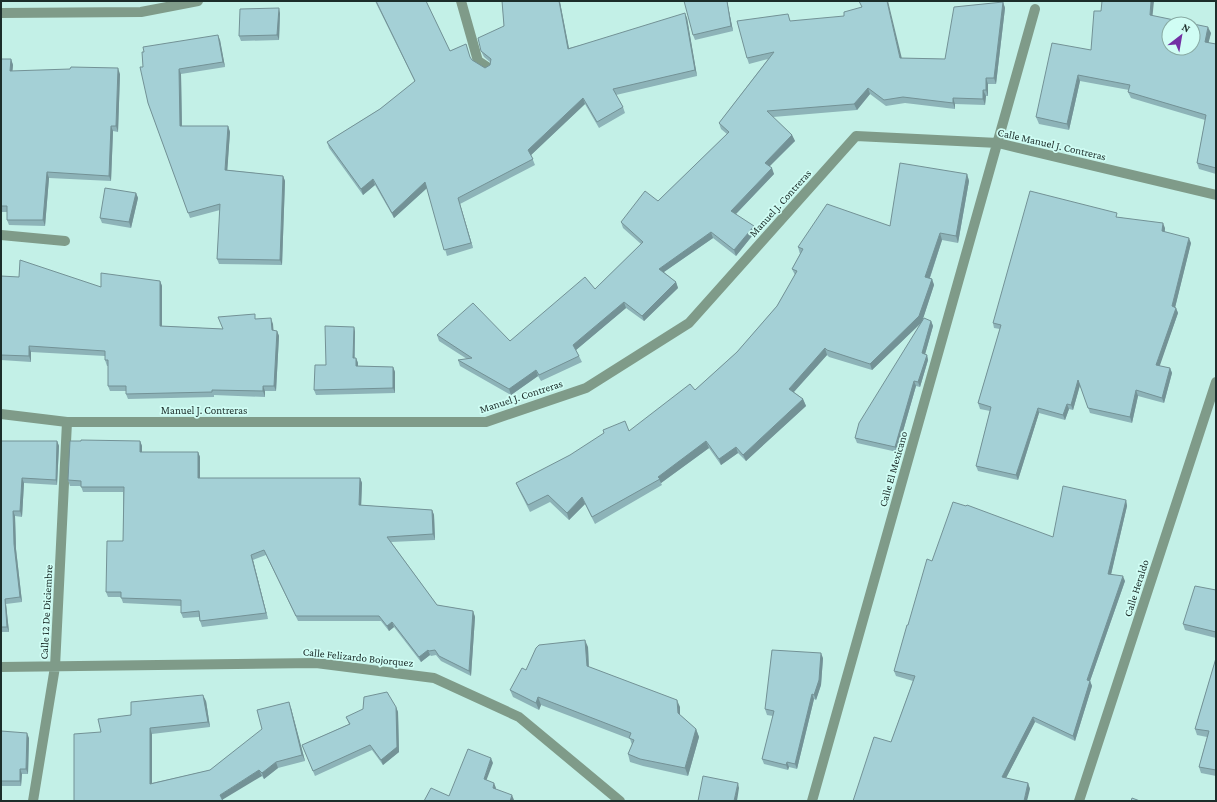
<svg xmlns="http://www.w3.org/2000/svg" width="1217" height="802" font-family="'Crimson Pro',serif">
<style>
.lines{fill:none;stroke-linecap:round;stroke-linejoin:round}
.minor{stroke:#7f9b89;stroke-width:10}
.wall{fill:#8db3b8}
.shaded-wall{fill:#739296}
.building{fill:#a4d0d6;stroke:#739296;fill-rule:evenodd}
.labels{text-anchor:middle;stroke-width:3.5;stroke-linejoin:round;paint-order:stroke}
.street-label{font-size:11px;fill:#1c2d2a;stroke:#d0fdf4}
</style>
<rect width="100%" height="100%" fill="#c3f0e7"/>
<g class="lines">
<path class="minor" d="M461,1L478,61L487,67
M1,13L141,12L198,1
M1,235L65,241
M1,414L67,422H486L586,388L689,323L856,136L998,143L1216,195
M1,667L316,663L434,678L519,717L620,801
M33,801L55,667L67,422
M812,801L1035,9
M1079,801L1216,382"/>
</g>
<path class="wall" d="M375,1H426L450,51L466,44L470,58L472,60L485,68L490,65V62L484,57L481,51L504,26L502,1H565L560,2L569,48L687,18L697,76L616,95L623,107L625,113L599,128L585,104L531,155L535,165L460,204L473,248L447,256L427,188L394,218L375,185L363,195L329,148L327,142L380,109L415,82Z
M727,1L733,31L695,40L693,35Z
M1003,2L1005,8L996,84H988V96H986L985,105L955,104V109L905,103L886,106L870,94L857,110L773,117L792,135L795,141L769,166L774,174L736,214L756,231L736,256L713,238L664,272L676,282L678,288L644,321L626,308L576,350L582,362L541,381L538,376L511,395L460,366L458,360L467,359L439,341L437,335L510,341L595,289L641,244L623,228L621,222L658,201L727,134L721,129L719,123L768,59L749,64L747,58L790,21L901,58L945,59Z
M280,13L279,40L241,41L239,36Z
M1153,16L1211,33L1208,43L1216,44V174L1199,169L1197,163L1205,120L1131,98L1128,92L1129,90L1080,81L1069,130L1039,124L1036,117L1091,50Z
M220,40L225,67L181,74L182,126H228L230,132L227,170L283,176L285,181L282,265L219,264L217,259L220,210L190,218L148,103L143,67Z
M1,59H11L13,65L12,71L120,74L118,132L113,131L111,181L49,178L45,226L9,225L7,220V212H1Z
M967,174L969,181L958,243L942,240L930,278L932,279L934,285L922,321H931L933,326L925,354L927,355L928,360L920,387L916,386L897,452L857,443L855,438L921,323L872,370L829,357L827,355L794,392L803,399L806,406L746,461L738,453L721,465L709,448L661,483L662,485L595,524L585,504L569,520L550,502L530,512L519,490L516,483L629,431L695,390L737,352L777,306L795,275L792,269L800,254L798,247L890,226Z
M136,193L138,198L131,228L102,223L100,218Z
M1119,217L1165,228V232L1191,243L1175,307L1176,308L1178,313L1159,366L1170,368L1172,373L1164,403L1138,396L1132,423L1090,413L1080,385L1073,410L1069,409L1065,420L1039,413L1018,480L978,471L976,466L990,411L980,409L978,403L1000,329L994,328L993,323Z
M1,276L101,287L160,281L162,286V326L223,329L257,319L273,324V331H277L279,336L276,391H265V397L214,395V397L128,399L126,394V391H110L108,386V366H107L105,360V356L31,352V362L1,360Z
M354,327L355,332V358H356L358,363V366L393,367L395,372V393L316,395L314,390L326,365Z
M1,441H57L59,446L57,485L24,483L22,517L15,516L16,549L22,602L6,604L9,632H1Z
M140,441L142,446V452H198L200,457V478H360L362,483L361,505L432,510L434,515L435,540L391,542L437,605L473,611L475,617L471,676L441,661L436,655L431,656L430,655L421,662L394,627L389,631L381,621H298L266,555L253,560L268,619L202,627L200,621L199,617L183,618L181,613V606L123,603L121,597H108L106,592L123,541V492H83L81,486H70L68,480Z
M1126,500L1127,506L1111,574L1125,581L1090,681L1092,686L1075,741L1035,722L1006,778L1028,783L1030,789L891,742L913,681L896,676L894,671L908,625L932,561L1053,537Z
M1216,590V638L1185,630L1183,624Z
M588,647L589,667L680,707V715L696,729L699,737L688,776L643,766L630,762L628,754L632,745L630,739L541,705L539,710L513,697L510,690L526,670Z
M823,658L821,685L816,700L814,699L797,769L789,767L788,770L764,764L762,759L773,716L767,715L765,709Z
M1216,658V776L1201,773L1199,767L1207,737L1197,735L1195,729Z
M206,701L210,727L152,734V783L210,770L291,708L305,761L278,768L264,779L262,776L74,801L101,732L131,715Z
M396,707L398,712L399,752L383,765L372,750L315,776L302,745L349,724L346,717Z
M1,728L2,731L29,738L28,774H22L21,786H1Z"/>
<path class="shaded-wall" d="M559,1H560V2L570,54L568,49Z
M727,1L733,31L731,26Z
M887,1H888L903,63L900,58Z
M1151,1H1154L1152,21L1150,15Z
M1003,2L1005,8L996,84L994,78Z
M279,8L280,13L279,40L277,35Z
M685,13L687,18L697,76L695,70Z
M1208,27L1211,33L1207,49L1205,42Z
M218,35L220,40L225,67L223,62Z
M11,59L13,65L12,77L10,71Z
M118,68L120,74L118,132L116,126Z
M179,69L181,74L182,131L180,126Z
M1078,75L1080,81L1069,130L1067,124Z
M986,78L988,84V96L986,90Z
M868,88L870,94L857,110L854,104Z
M983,90L986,96L985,105L983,99Z
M583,98L585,104L530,156L528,150Z
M953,98L955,104V109L953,103Z
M111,126L113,131L111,181L109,176Z
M228,126L230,132L227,175L225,170Z
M792,135L795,141L767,169L765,163Z
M772,168L774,174L733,217L731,211Z
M47,172L49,178L45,226L43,220Z
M967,174L969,181L958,243L956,236Z
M283,176L285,181L282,265L280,260Z
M373,179L375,185L363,195L361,189Z
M425,182L427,188L394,218L392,213Z
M136,193L138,198L131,228L129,222Z
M458,198L460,204L473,248L471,243Z
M1163,223L1165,228L1164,237L1162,231Z
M754,226L756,231L736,256L734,250Z
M711,232L713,238L661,274L659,269Z
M940,233L942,240L928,283L925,277Z
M1189,238L1191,243L1174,312L1172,306Z
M932,279L934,285L922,322L872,370L870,364Z
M160,281L162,286V331L160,326Z
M676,282L678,288L644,321L642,316Z
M624,302L626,308L576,350L573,345Z
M1176,308L1178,313L1158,371L1156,365Z
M271,318L273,324L274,336L272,330Z
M931,321L933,326L924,358L922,353Z
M354,327L355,332L354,363L353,358Z
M277,331L279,336L276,391L274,386Z
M29,346L31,352V362L29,356Z
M825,348L827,355L791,395L789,389Z
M927,355L928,360L920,387L918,382Z
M356,358L358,363V371L356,366Z
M393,367L395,372V393L393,388Z
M1170,368L1172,373L1164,403L1162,398Z
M536,370L538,376L511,395L509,389Z
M1078,380L1080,385L1073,410L1071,405Z
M914,381L916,386L897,452L895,447Z
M263,386L265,391V397L263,391Z
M1136,390L1138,396L1132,423L1130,417Z
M803,399L806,406L746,461L743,455Z
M1067,404L1069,409L1065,420L1063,415Z
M1038,408L1039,413L1018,480L1016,475Z
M57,441L59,446L57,485L56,480Z
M140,441L142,446V458L140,452Z
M706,441L709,448L661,483L658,477Z
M736,447L738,453L721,465L719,459Z
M198,452L200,457V483L198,478Z
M22,478L24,483L22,517L20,511Z
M360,478L362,483L361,510L359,505Z
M582,497L585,504L569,520L567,513Z
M1126,500L1127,506L1110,579L1108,574Z
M432,510L434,515L435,540L433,534Z
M13,511L15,516L16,549L22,602L20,597L14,544Z
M251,555L253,560L268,619L266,613Z
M1123,576L1125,581L1090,681L1092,686L1075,741L1073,736L1087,680Z
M5,599L6,604L9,632L7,627Z
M473,611L475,617L471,676L469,671Z
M392,622L394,627L389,631L387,626Z
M585,640L588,647L589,674L587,666Z
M428,650L430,655L421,662L419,657Z
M821,653L823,658L821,685L816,700L814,695Z
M812,694L814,699L797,769L795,764Z
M203,695L206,701L210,727L208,722Z
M538,697L541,705L539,710L536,703Z
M677,700L680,707V720L678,713Z
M289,702L291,708L305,761L302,755Z
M396,707L398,712L399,752L383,765L381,760Z
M1033,717L1035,722L1004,782L1002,777Z
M150,728L152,734V790L150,784Z
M696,729L699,737L688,776L685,768Z
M27,733L29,738L28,774L26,769Z
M491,758L493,763L485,784L484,779Z
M276,762L278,768L264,779L262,773Z
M787,762L789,767L788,770L786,765Z
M20,769L22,774L21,786L20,781Z
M259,770L262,776L222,800L220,795Z
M494,783L496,788L495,794L493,788Z
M738,783L739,788L737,801H734Z
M1028,783L1030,789L1027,801H1024Z
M512,795L514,800V801H510Z"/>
<path class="building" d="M376,1H426L450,51L466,44L470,57L472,60L485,68L490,65L491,59L481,51L478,38L504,26L502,1H559L568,49L685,13L695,70L613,89L623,107L597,122L583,98L528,150L533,159L458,198L471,243L444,250L425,182L392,213L373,179L361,189L327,142L380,109L415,81Z
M684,1H727L731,26L693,35Z
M859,1H887L900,58L945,59L954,7L1003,2L994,78H986V90H983V99L953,98V103L903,97L884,100L868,88L854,104L767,111L792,135L765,163L772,168L731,211L754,226L734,250L711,232L659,269L676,282L642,316L624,302L573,345L579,356L539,375L536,370L509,389L458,360L472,358L437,335L473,303L510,341L585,277L595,289L643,242L621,222L645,191L658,201L729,132L719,123L774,52L747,58L737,21L788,14L790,21L844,16V12L862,7Z
M1102,1H1151L1150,15L1208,27L1205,42L1216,44V168L1197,163L1206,115L1128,92L1130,85L1078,75L1067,124L1036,117L1052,43L1091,50L1094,11H1101ZM1169,24H1193V48H1169Z
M279,8L277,35L239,36L240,9Z
M218,35L223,62L179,69L180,126H228L225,170L283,176L280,260L217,259L220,204L188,213L148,103L140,67H143L142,52H144L143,47Z
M1,59H11L10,71L70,69L71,67L118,68L116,126H111L109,176L47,172L43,220H7V206H1Z
M900,163L967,174L956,236L940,233L925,277L932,279L919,316L870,364L827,350L825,348L789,389L803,399L743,455L736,447L719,459L706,441L658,477L660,479L592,517L582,497L567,513L548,495L528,505L516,483L570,455L604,433L603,430L625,421L629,431L690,384L695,390L737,352L777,306L797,271L792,269L803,249L798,247L827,204L890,226Z
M105,188L136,193L129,222L100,218Z
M1030,191L1117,213L1116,217L1163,223L1162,231L1189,238L1172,306L1176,308L1156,365L1170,368L1162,398L1136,390L1130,417L1088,408L1078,380L1071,405L1067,404L1063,415L1038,408L1016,475L976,466L991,407L978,403L1001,325L993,323Z
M20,260L101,287V273L160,281V326L223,329L218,317L255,314V319L271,318L272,330L277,331L274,386H263V391L212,390V392L126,394V386H108V360H105V351L29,346V356L1,355V276L19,277Z
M924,318L931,321L922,353L927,355L918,382L914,381L895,447L855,438L859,423Z
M325,326L354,327L353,358H356V366L393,367V388L314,390L315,365H326Z
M81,440L140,441V452H198V478H360L359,505L432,510L433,534L387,537L437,605L473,611L469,671L439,656L435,650L429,651L428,650L419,657L392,622L387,626L379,616H296L264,550L251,555L266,613L200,621L199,611L181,613V600L121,598V592H106L107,541H123L124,487H81V481L68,480L70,441H81Z
M1,441H57L56,480L22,478L20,511H13L14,544L20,597L5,599L7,627H1Z
M1063,486L1126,500L1108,574L1123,576L1087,680L1090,681L1073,736L1033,717L1002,777L1028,783L1024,801H853L874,737L891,742L915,676L894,671L907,625H908L927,559L932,561L953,502L966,506L967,505L1053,537Z
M1195,586L1216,590V632L1183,624Z
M585,640L587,666L677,700L678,713L696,729L685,768L640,759L628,754L634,740L629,738L631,733L538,697L536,703L510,690L522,668L526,670L536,648L539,645Z
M772,650L821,653L819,680L814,695L812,694L795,764L787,762L786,765L762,759L774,711L765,709Z
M1216,658V770L1199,767L1209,731L1195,729Z
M387,692L396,707L397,747L381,760L370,745L313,771L302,745L350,724L346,717L363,709L364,697Z
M203,695L208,722L150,728V784L210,770L262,729L257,710L289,702L302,755L276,762L262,773L259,770L220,795L223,801H74V734L101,732L98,719L131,715V702Z
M1,728V731L27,733L26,769H20V781H1Z
M468,749L491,758L484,779L494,783L493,788L512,795L510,801H424L431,788L449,796Z
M703,776L738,783L734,801H698Z
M1132,798L1140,801H1131Z"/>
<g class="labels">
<g class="street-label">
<text transform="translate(1052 144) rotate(13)" y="4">Calle Manuel J. Contreras</text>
<text transform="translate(780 203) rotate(-48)" y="4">Manuel J. Contreras</text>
<text transform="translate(521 396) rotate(-18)" y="4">Manuel J. Contreras</text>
<text x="204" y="414">Manuel J. Contreras</text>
<text transform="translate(893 469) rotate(-74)" y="4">Calle El Mexicano</text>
<text transform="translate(1136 588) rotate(-72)" y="4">Calle Heraldo</text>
<text transform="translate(46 612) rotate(-87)" y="4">Calle 12 De Diciembre</text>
<text transform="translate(358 657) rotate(6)" y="4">Calle Felizardo Bojorquez</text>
</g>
</g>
<rect width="1217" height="802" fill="none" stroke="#1c2d2a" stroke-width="4"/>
<g transform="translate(1181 36) rotate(31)"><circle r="19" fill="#d0fdf4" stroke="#88aaa3"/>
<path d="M0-3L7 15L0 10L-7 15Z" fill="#7330a4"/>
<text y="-6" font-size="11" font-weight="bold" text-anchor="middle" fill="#1c2d2a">N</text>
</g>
</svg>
